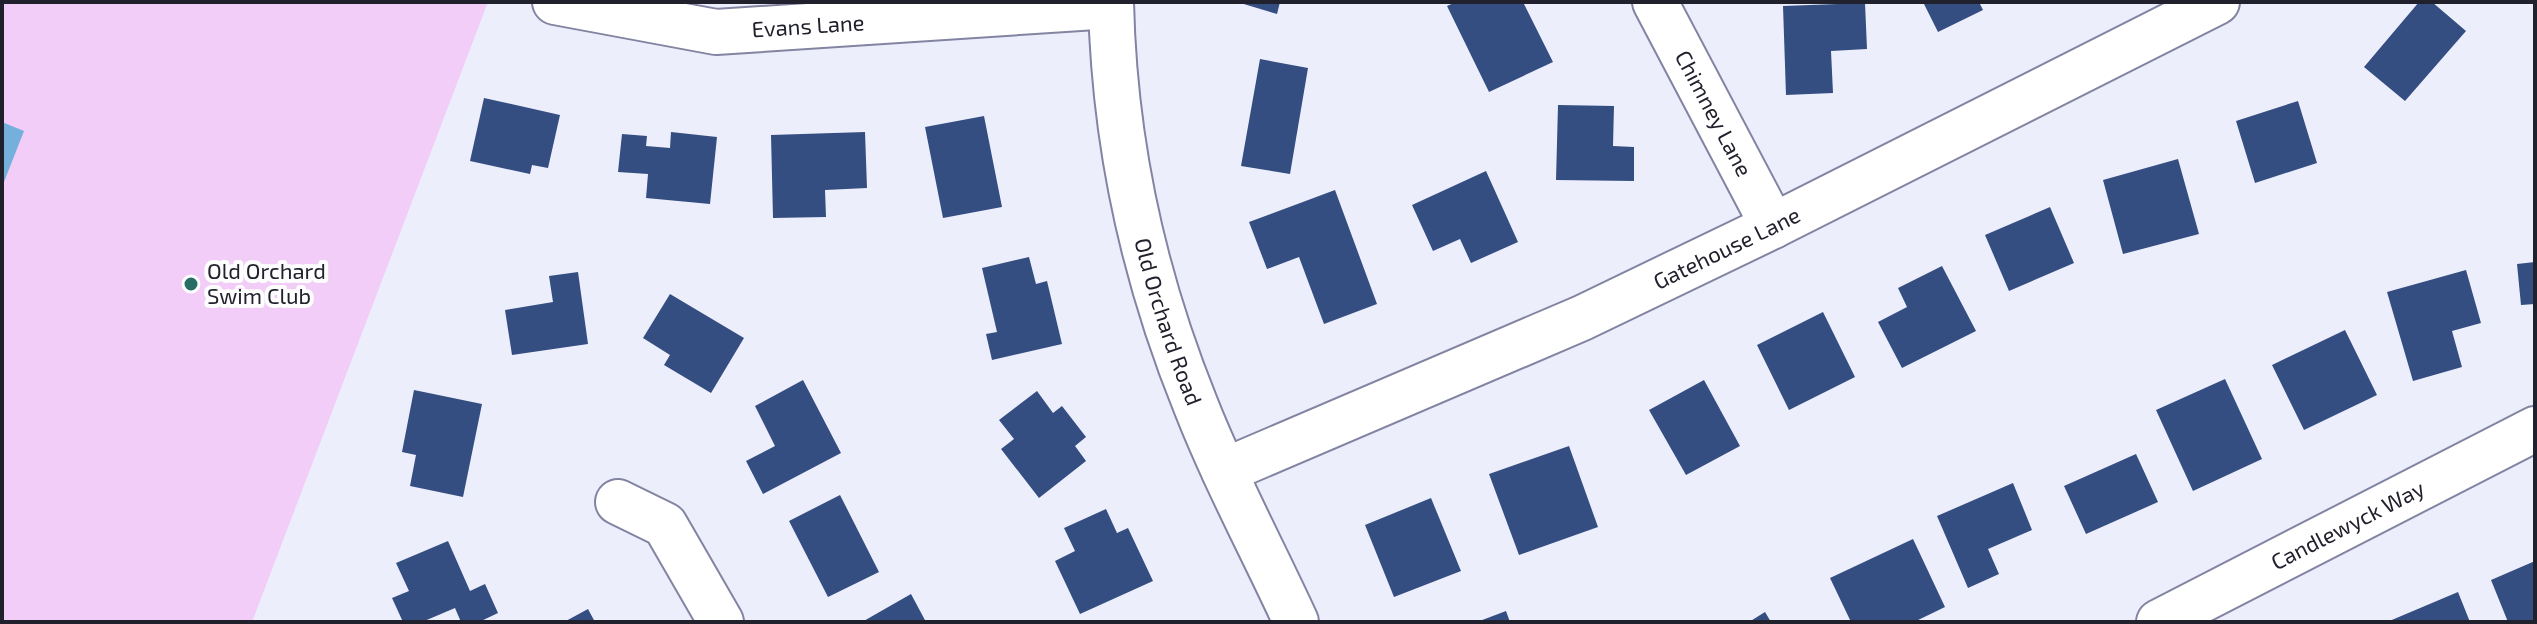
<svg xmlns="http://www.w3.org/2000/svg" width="2537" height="624" font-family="'Exo 2',sans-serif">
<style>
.green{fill:#f1cdf7}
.water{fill:#75b0dd}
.building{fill:#344e81}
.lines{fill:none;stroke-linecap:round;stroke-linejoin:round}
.minor-casing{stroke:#8284a2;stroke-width:48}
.minor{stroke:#fff;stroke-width:44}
.poi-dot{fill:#256d65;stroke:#fdfdfd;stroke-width:3}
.labels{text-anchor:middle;stroke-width:8;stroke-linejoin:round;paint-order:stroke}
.street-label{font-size:22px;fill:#21212d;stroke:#fdfdfd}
.poi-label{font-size:22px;fill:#21212d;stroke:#fdfdfd;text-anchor:start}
</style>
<rect width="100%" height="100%" fill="#edeefc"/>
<path class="green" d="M2,2H488L252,622H2Z"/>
<path class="water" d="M2,122L24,131L2,187Z"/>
<path class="building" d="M1237,2H1280L1277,14Z
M1456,2H1523L1553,62L1489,92L1447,6Z
M1923,2H1979L1983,10L1938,32Z
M2419,2H2432L2466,31L2405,101L2364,67Z
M1865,3L1867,49L1831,51L1833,93L1786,95L1783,6Z
M1260,59L1308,68L1290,174L1241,166Z
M484,98L560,115L548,168L532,165L530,174L470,161Z
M2298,101L2317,163L2255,183L2236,121Z
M1558,105L1614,106L1613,146L1634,147V181L1556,180Z
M984,116L1002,207L943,218L925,127Z
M671,132L717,137L710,204L646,198L648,174L618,172L622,134L647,136L646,146L670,148Z
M865,132L867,188L825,190L826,217L773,218L771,135Z
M2178,159L2199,234L2123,254L2103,180Z
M1486,171L1518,242L1471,263L1460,239L1433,251L1412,205Z
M1335,190L1377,304L1324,324L1299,257L1267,269L1249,222Z
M2050,207L2074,263L2009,291L1985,235Z
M1029,257L1036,284L1047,281L1062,344L992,360L986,334L997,332L982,268Z
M2535,262V304L2521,305L2517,264Z
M1942,266L1976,331L1902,368L1878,322L1907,307L1898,288Z
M2466,270L2481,323L2452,331L2462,367L2413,381L2387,292Z
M578,272L588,344L512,355L505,310L553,302L549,276Z
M670,294L744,338L711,393L664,365L670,355L643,338Z
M1823,312L1855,377L1789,410L1757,345Z
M2345,330L2377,395L2304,430L2272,365Z
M2225,379L2262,459L2193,491L2156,410Z
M803,380L841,453L763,494L746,461L775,446L755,406Z
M1704,380L1740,446L1686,475L1649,410Z
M414,390L482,404L463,497L410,486L416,455L402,452Z
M1037,391L1053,413L1062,406L1086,437L1075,446L1086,461L1039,498L1001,449L1014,439L999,420Z
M1569,446L1598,527L1519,555L1489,474Z
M2136,454L2158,502L2086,534L2064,486Z
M2013,483L2032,530L1988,549L1999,574L1968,588L1937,516Z
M840,495L879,572L828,597L789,521Z
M1431,498L1461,571L1394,597L1365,525Z
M1106,509L1117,533L1128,528L1153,581L1080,614L1055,561L1075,551L1064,528Z
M1913,539L1945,607L1914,622H1851L1830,578Z
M448,541L470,591L485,584L498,613L479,622H461L455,608L422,622H403L392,598L409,591L396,563Z
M2535,561V622H2508L2491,580Z
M2458,592L2470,622H2387Z
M911,594L926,622H862Z
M588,609L595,622H564Z
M1506,611L1510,622H1477Z
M1765,612L1771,622H1749Z"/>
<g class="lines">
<g class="minor-casing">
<g id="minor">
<path id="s1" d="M555,2L716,32L1111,6"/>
<path id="s2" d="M1111,2C1114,140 1144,278 1196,406C1225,480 1263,550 1296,622"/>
<path id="s3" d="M1655,2L1773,226"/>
<path id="s4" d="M1224,471L1582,318L1773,226L2217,2"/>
<path d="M618,502L665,525L721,622"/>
<path id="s5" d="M2159,622L2535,429"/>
</g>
</g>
<use href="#minor" class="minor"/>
</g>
<circle class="poi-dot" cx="191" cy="284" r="8"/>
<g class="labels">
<g class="street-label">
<text dy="8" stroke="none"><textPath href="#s1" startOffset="256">Evans Lane</textPath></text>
<text dy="8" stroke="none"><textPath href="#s3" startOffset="126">Chimney Lane</textPath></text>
<text dy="8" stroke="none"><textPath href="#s4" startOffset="550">Gatehouse Lane</textPath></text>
<text dy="8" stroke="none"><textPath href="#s2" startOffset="326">Old Orchard Road</textPath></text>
<text dy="8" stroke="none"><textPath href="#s5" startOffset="212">Candlewyck Way</textPath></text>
</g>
<g class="poi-label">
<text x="207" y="279">Old Orchard<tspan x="207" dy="25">Swim Club</tspan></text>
</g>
</g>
<rect width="2537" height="624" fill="none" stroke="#21212d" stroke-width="8"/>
</svg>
